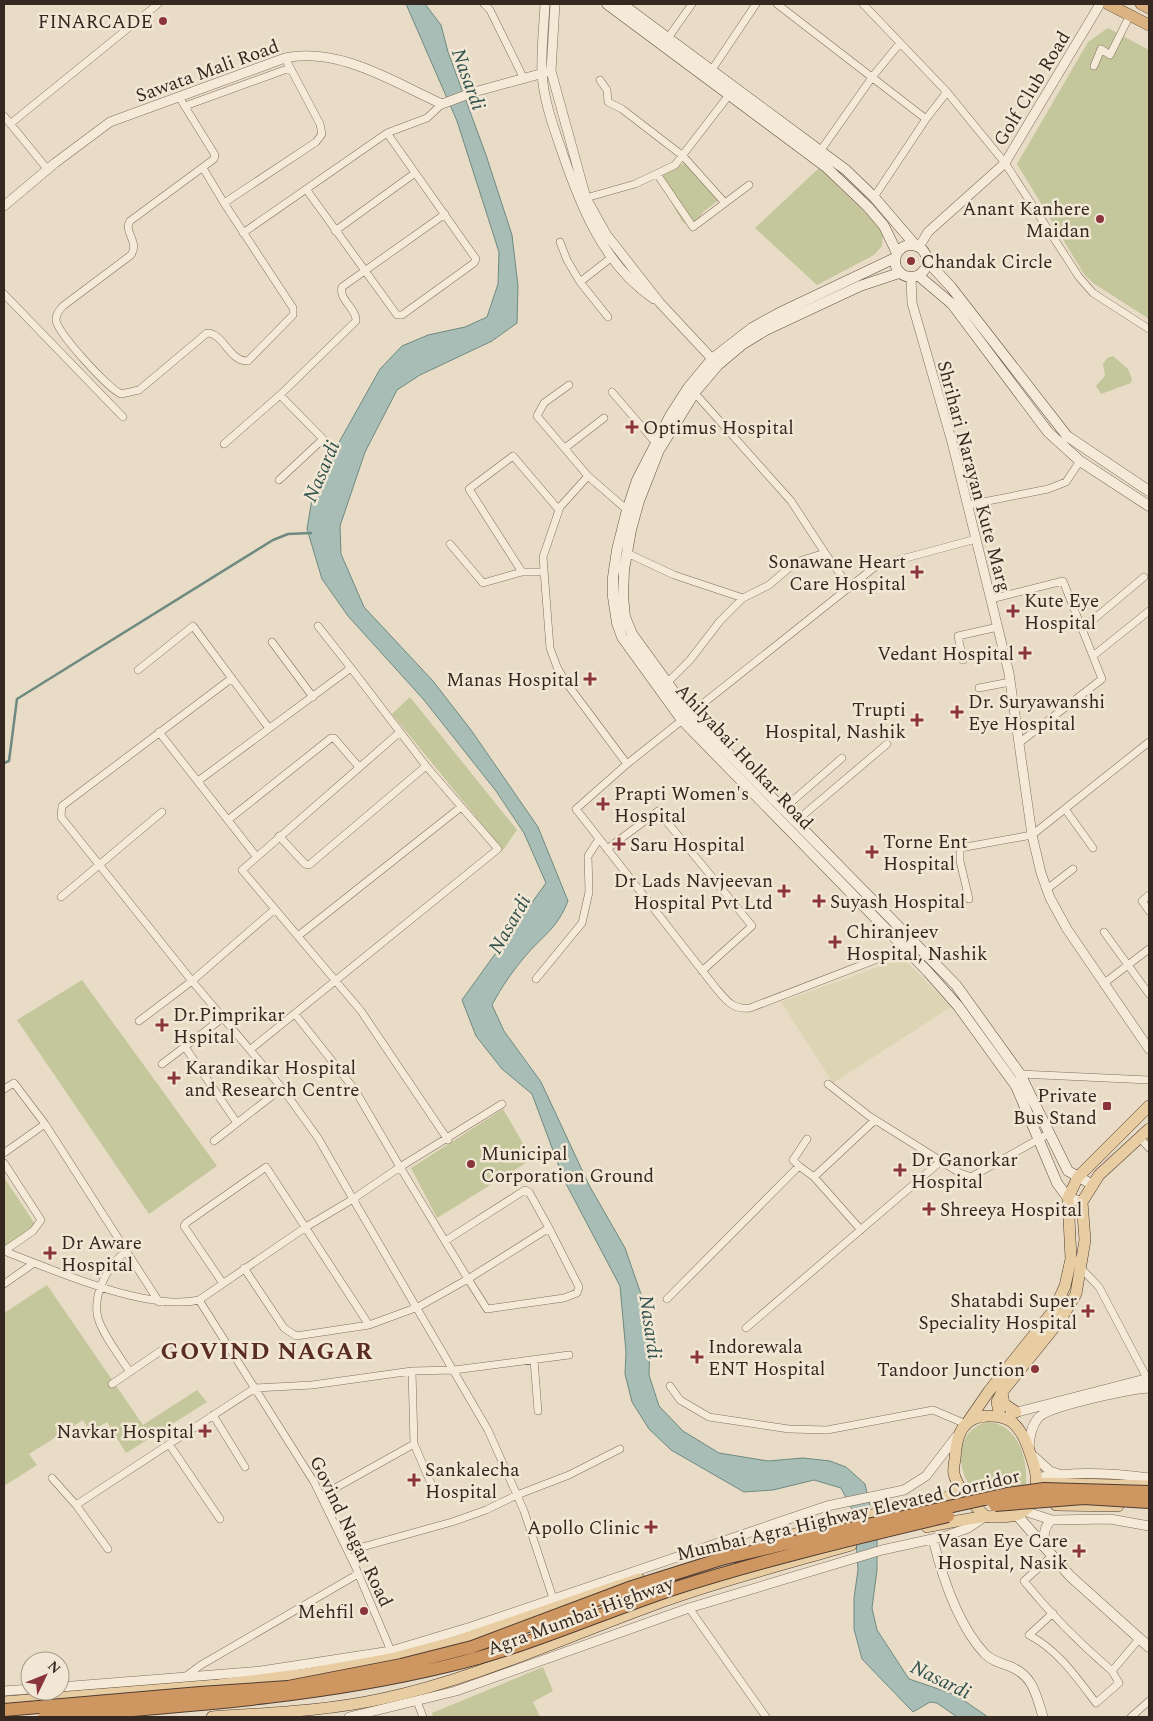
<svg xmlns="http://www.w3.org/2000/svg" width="1153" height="1721" font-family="Spectral,serif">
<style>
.farmland{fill:#ddd4b4}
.green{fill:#c4c69b}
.water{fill:#a7bdb5;stroke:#6e8a81}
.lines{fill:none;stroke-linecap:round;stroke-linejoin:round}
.stream{stroke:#6e8a81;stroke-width:2.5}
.minor-casing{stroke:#826e5e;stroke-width:8}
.tertiary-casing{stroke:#826e5e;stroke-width:10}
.secondary-casing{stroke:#645041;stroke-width:11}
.primary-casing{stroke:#503d31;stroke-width:12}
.trunk-casing{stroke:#503d31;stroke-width:12}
.minor{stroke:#f5ead8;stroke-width:7}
.tertiary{stroke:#f5ead8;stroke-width:9}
.secondary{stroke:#f5ead8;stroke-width:10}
.primary{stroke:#e8cda2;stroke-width:11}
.trunk{stroke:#dbb281;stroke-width:11}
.motorway-bridge-casing{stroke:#503d31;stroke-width:14;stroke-linecap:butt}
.motorway-bridge{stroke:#ce9660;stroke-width:12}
.poi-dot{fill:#8a343b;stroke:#f1e7d4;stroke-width:2}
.labels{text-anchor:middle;stroke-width:5;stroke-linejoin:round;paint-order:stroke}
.poi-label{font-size:19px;fill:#342820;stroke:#f1e7d4;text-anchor:start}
.street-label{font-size:19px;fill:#342820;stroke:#f1e7d4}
.water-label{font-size:20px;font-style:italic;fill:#31524d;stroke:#f1e7d4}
.district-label{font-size:24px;font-weight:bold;letter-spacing:1px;fill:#5b2c24;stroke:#f1e7d4}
</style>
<rect width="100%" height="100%" fill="#e9dcc6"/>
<path class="farmland" d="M903,958L951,1007L833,1083L781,1002Z"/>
<path class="green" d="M1108,28L1149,50V319L1093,283L1084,274L1017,164L1088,42Z
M687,162L719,200L704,211L692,228L682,221L662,186L663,173Z
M819,168L873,220L883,234L882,246L874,255L817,285L755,228Z
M1113,356L1128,369L1132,379L1131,383L1101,394L1096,386L1105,376L1103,364L1107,358Z
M410,697L517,830L503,850L392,714Z
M82,980L217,1166L149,1214L17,1020Z
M503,1109L532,1159L437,1218L411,1168Z
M5,1179L35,1224L5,1248L4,1181Z
M47,1285L143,1425L197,1390L207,1402L126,1453L107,1422L90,1432L83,1420L29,1454L37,1465L4,1486V1313Z
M987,1422C1020,1423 1030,1465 1025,1492L995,1506L987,1505C981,1499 973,1493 969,1485C955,1461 958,1430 987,1422Z
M543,1667L553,1691L533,1702L540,1717H433L432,1713Z"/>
<path class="water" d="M406,4H425L441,25L448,52L486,155L512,235L518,286L517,323L492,341L420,375L397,390L365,452L340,526L341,554L364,607L433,681L471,730L538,827L568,901C557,928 546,933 528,953C514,969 502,986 492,1005L504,1031L541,1082L589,1185L625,1248L642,1297L650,1344L649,1375L659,1406L683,1431L719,1453L768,1461L803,1458L830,1461L846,1467L865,1484L877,1536V1570L872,1608L877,1630L909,1679L956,1695L988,1717H957L937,1703L930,1702L913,1712L862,1659L854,1629V1598L858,1570L854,1513L841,1488L814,1480L773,1490L744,1492L671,1450L649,1429L632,1402L625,1374L626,1352L620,1286L564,1180L532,1094L502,1069L476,1036L462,1000L546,883L524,833L496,791L424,700L348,616L322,579L307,529L314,487L380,369L402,346L428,335L465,327L487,317L498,284L499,252L457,121Z"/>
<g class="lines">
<path class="stream" d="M4,763L9,761L17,699L273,540L288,534L311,533"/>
<g class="minor-casing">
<path id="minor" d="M484,4L490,10L523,77
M777,4L926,119
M863,4L947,92L1005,163L1079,277L1093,293L1149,329
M668,38L692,4
M1094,66L1101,49L1110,55L1130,15
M709,74L756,4
M600,80L607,90L608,102L622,109L683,156L725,203
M179,97L215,155L214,159L130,221C123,232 140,242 131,255L63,306C59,310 56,314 56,320C57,333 109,389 121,394L139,390L207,333C224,333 229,362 248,361L293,315V308L224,203L316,142L322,134L320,124L285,58
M185,106L290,68
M4,116L48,170
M10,124L158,4
M821,150L873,76L900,43
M203,168L224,203
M657,174L693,227L749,185
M306,189L397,315H402L474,263L476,259L387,133
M874,197L926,119L947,92
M582,199L635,184L675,165L729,95
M335,231L415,173
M243,233L387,133L427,118L442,104
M560,242L567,260L580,282
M4,294L123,417
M608,317L580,282L612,257
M569,385L544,403L537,416L588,476L627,510
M693,391L791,501L825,553
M612,392L655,442
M224,444L280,395L356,321C357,309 338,299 342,287L445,214
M565,448L604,418
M588,476L560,507L543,557L550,648L557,667L565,681L627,764
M279,480L323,439L280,395
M968,505L1048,489L1066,482L1080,461
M450,544L483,583L522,572H544
M627,553L674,575L743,598
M522,572L469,489L513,456L559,510
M991,599L1063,581L1102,679L1019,743
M318,626L351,668
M1082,629L1144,577
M272,642L313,697
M1093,656L1149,611
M963,660L958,636L998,627
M138,670L193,626L268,727
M232,678L62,806L61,817L192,981L282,1088L318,1138L353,1199L400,1167L468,1279L549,1228L529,1192L525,1190L445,1241
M667,683L690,660L720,621L743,598L769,585L796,562L825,553L850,588
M979,688L1010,682
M159,732L256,856
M400,732L242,870L361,1011L448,1140
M198,781L351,668L426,766L498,849L251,1049
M1065,809L1093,848
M782,810L842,758
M228,820L331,738H334L359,767
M795,822L887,744
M279,836L305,864L309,865L426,766
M607,849L658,811L752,926L702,971
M1047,889L1073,869
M1149,895L1142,901L1149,911
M61,897L162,812
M969,899L960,861V848L1032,835L1149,742
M1104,932L1149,994
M298,936L461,807
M915,942L906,948L750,1008C732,1010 726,1000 715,987L576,809L627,764L876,566L976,539
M536,979L582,923L589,892L588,856L599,839
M1103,984L1149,949
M295,1014L355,1090L400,1167L502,1104
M139,1021L192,981L275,909
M185,1047L237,1123
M162,1064L224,1017
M1020,1074L1149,1080
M828,1084L869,1116L960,1173L971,1177L1048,1134
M4,1089L14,1083L45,1124
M1140,1138L1149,1148
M214,1141L282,1088
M4,1153L45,1124L159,1302
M4,1163L41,1220L33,1231L4,1251
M799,1166L793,1160L807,1139
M814,1177L861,1230
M4,1251C53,1270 148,1312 199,1300L306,1227L353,1199L488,1430L524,1511L553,1598
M127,1251C108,1264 92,1295 98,1318C103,1335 120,1357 130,1372
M1079,1266L1099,1287L1147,1378V1382
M244,1268L284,1328L296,1336L369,1325
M222,1282L184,1226L186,1223L266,1167L369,1325L418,1307L468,1279L487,1309L564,1298L577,1293L579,1287L549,1228
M4,1284L34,1263
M667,1299L799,1166L814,1177L875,1120
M199,1300L314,1482L355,1566L391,1651
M746,1328L941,1161
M534,1360L538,1411
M412,1371L414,1444L433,1488
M112,1384L168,1346
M670,1386L680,1400L709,1417L789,1429L827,1430L933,1410L966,1424
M213,1415L245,1467
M169,1444L220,1519
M52,1478L76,1505
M321,1496L414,1444
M108,1549L76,1505L255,1388L312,1385L412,1371L454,1370L569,1355
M348,1551L452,1522L486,1510L517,1495L569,1475L620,1449
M1052,1556L1024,1581C1048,1611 1083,1646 1112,1671L1140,1638
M689,1608L766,1717
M1053,1613L1029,1635C1058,1650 1077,1678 1096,1703L1119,1683L1112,1671
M186,1676L201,1665L358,1574
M417,1701L423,1717
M1131,1717L1149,1701"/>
</g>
<g class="tertiary-casing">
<path id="tertiary" d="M545,4C544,26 541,50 542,72C543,97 552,123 560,146C579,202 602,264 654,299
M555,4L551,71L586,198L606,234L660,303L716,363
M4,206L55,163L110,122L285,58C339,46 395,83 442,104L474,92L551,71
M919,247L928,232L1005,163L1100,4
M911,278L912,303L952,442L1009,673L1032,835L1041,873L1050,898L1067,929L1149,1049
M1010,1414L1149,1378
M1059,1474L1050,1471L1029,1452C1029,1440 1030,1428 1038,1418C1048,1406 1131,1389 1149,1388
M1036,1478C1073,1471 1112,1473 1149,1478
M1024,1511L1052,1520L1110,1519L1149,1526
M933,1539C942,1576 958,1625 985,1654C991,1660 1000,1663 1009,1666C1033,1675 1036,1694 1043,1717
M1044,1547C1044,1537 1043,1526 1052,1520
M60,1687L261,1671L391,1651L471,1627L827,1506L904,1490L926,1476L956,1437
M4,1691L30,1689
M349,1717L456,1691L689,1608L882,1550L946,1536L968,1528L983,1518"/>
</g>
<g class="secondary-casing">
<path id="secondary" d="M607,4L826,167L868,207L884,226L897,253
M622,4L846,170L874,197L916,246
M895 261a16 16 0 1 1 32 0a16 16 0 1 1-32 0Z
M895,258L779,313L752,328L712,359L688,388L670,416L637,480L627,510L617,550L613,577V597L617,623L622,637L682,720L928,972L958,1006L1016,1086L1057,1183L1068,1198L1082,1202
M928,262L951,287L1067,436L1149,491
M899,273L860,286L766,330L743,344L718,365L695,392L659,450L639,501L631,530L624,570L623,596L625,617L632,634L690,714L956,985L1020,1074L1068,1171L1093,1185
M919,276L952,304L1048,432L1080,461L1149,506
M1016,1514L1070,1576L1149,1647"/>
</g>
<g class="primary-casing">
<path id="primary" d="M1002,1393L1004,1404L1016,1412
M1000,1416L997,1402L1002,1392L1061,1319L1076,1294L1085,1240L1082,1202L1099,1175L1149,1129
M967,1423L989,1391L1054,1310L1065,1286L1071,1259L1068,1198L1078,1177L1149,1106
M1037,1483L1149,1486
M1056,1505L1118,1506
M927,1527C946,1523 964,1519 983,1517C996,1515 1012,1520 1024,1511C1036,1503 1038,1482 1035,1469C1030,1453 1025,1433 1012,1422C1005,1417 998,1416 990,1416C962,1415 956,1436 955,1459C954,1464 953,1469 954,1474C958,1490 974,1504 985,1516
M760,1544L841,1521L929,1504L950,1496L959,1486
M4,1702L218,1685L307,1674L391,1659L458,1641L639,1579
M212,1717C268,1713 326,1711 381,1699C472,1680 558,1640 645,1608C712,1583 782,1565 851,1545"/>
</g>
<g class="trunk-casing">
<path id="trunk" d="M1108,4L1149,25
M1141,4L1149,8"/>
</g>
<use href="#minor" class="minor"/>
<use href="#tertiary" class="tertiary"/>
<use href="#secondary" class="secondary"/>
<use href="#primary" class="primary"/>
<use href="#trunk" class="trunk"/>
<g class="motorway-bridge-casing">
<path id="motorway-bridge" d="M995,1505L1084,1498L1149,1502
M4,1710L200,1693L288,1687L401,1665L472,1647L629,1588L721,1559L849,1529L1007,1494L1044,1489L1149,1492
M44,1717C180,1706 315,1698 447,1666C525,1648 598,1614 673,1589C763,1560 856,1538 948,1516"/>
</g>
<use href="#motorway-bridge" class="motorway-bridge"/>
</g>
<g class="poi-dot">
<circle cx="163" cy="21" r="5"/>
<circle cx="1100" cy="219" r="5"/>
<circle cx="911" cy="261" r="5"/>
<path d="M629.5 419.5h5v5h5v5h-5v5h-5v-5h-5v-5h5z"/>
<path d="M914.5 564.5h5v5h5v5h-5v5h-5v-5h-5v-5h5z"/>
<path d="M1010.5 603.5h5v5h5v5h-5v5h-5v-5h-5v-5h5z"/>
<path d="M1022.5 645.5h5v5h5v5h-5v5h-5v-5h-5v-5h5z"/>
<path d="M587.5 671.5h5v5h5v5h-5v5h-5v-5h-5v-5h5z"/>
<path d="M954.5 704.5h5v5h5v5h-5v5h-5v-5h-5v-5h5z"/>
<path d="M914.5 712.5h5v5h5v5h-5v5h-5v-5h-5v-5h5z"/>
<path d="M600.5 796.5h5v5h5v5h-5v5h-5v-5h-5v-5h5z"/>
<path d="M616.5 836.5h5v5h5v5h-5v5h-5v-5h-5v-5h5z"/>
<path d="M869.5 844.5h5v5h5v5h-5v5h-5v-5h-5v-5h5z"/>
<path d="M781.5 883.5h5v5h5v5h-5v5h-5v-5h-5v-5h5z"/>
<path d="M816.5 893.5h5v5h5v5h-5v5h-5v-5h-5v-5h5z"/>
<path d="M832.5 934.5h5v5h5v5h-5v5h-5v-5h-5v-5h5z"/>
<path d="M159.5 1017.5h5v5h5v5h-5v5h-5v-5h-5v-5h5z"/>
<path d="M171.5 1070.5h5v5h5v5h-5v5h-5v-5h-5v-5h5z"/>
<rect x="1102" y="1101" width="10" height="10" rx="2.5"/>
<circle cx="471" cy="1164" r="5"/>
<path d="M897.5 1162.5h5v5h5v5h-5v5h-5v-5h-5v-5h5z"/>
<path d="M926.5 1201.5h5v5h5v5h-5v5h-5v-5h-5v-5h5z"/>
<path d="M47.5 1245.5h5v5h5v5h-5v5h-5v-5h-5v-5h5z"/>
<path d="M1085.5 1303.5h5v5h5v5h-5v5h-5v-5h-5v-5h5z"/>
<path d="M694.5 1349.5h5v5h5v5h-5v5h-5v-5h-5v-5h5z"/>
<circle cx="1035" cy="1369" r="5"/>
<path d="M202.5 1423.5h5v5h5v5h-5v5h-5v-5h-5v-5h5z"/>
<path d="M411.5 1472.5h5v5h5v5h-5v5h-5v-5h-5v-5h5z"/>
<path d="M648.5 1519.5h5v5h5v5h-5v5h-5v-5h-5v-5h5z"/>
<path d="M1076.5 1543.5h5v5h5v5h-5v5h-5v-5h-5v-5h5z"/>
<circle cx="364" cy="1611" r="5"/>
</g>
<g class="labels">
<g class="poi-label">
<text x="153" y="28" text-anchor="end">FINARCADE</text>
<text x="1090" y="215" text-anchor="end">Anant Kanhere<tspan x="1090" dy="22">Maidan</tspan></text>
<text x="921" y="268">Chandak Circle</text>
<text x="643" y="434">Optimus Hospital</text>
<text x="906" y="568" text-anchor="end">Sonawane Heart<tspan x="906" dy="22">Care Hospital</tspan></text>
<text x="1024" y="607">Kute Eye<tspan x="1024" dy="22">Hospital</tspan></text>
<text x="1014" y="660" text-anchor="end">Vedant Hospital</text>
<text x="579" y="686" text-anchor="end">Manas Hospital</text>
<text x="968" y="708">Dr. Suryawanshi<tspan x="968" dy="22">Eye Hospital</tspan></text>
<text x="906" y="716" text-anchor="end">Trupti<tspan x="906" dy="22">Hospital, Nashik</tspan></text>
<text x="614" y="800">Prapti Women's<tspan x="614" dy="22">Hospital</tspan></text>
<text x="883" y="848">Torne Ent<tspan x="883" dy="22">Hospital</tspan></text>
<text x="630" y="851">Saru Hospital</text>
<text x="773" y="887" text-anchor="end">Dr Lads Navjeevan<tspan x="773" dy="22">Hospital Pvt Ltd</tspan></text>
<text x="830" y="908">Suyash Hospital</text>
<text x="846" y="938">Chiranjeev<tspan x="846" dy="22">Hospital, Nashik</tspan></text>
<text x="173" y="1021">Dr.Pimprikar<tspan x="173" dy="22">Hspital</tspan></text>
<text x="185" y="1074">Karandikar Hospital<tspan x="185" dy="22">and Research Centre</tspan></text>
<text x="1097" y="1102" text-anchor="end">Private<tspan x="1097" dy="22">Bus Stand</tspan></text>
<text x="481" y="1160">Municipal<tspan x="481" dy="22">Corporation Ground</tspan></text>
<text x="911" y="1166">Dr Ganorkar<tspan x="911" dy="22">Hospital</tspan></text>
<text x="940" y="1216">Shreeya Hospital</text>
<text x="61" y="1249">Dr Aware<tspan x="61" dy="22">Hospital</tspan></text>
<text x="1077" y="1307" text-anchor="end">Shatabdi Super<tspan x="1077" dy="22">Speciality Hospital</tspan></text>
<text x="708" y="1353">Indorewala<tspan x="708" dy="22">ENT Hospital</tspan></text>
<text x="1025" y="1376" text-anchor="end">Tandoor Junction</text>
<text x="194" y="1438" text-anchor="end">Navkar Hospital</text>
<text x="425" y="1476">Sankalecha<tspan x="425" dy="22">Hospital</tspan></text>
<text x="640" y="1534" text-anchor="end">Apollo Clinic</text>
<text x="1068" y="1547" text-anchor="end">Vasan Eye Care<tspan x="1068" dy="22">Hospital, Nasik</tspan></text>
<text x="354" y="1618" text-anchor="end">Mehfil</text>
</g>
<g class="street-label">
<text transform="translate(207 70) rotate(-20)" y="7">Sawata Mali Road</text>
<text transform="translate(1031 88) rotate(-59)" y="7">Golf Club Road</text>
<text transform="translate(975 476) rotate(75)" y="7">Shrihari Narayan Kute Marg</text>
<text transform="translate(745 756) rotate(47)" y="7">Ahilyabai Holkar Road</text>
<text transform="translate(848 1514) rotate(-13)" y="7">Mumbai Agra Highway Elevated Corridor</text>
<text transform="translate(352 1531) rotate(64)" y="7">Govind Nagar Road</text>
<text transform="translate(580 1615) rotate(-20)" y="7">Agra Mumbai Highway</text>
</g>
<g class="water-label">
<text transform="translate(469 79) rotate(70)" y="7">Nasardi</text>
<text transform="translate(321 471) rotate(-67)" y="7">Nasardi</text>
<text transform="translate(509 924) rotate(-60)" y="7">Nasardi</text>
<text transform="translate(651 1327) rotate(82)" y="7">Nasardi</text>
<text transform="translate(941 1679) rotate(26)" y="7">Nasardi</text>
</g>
<g class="district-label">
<text x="267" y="1359">GOVIND NAGAR</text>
</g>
</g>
<rect width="1153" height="1721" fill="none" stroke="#342820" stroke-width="10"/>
<g transform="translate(45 1676) rotate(47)"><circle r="24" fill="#f1e7d4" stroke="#a59b8c"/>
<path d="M0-4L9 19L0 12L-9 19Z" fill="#8a343b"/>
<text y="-8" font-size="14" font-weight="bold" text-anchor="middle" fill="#342820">N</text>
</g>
</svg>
